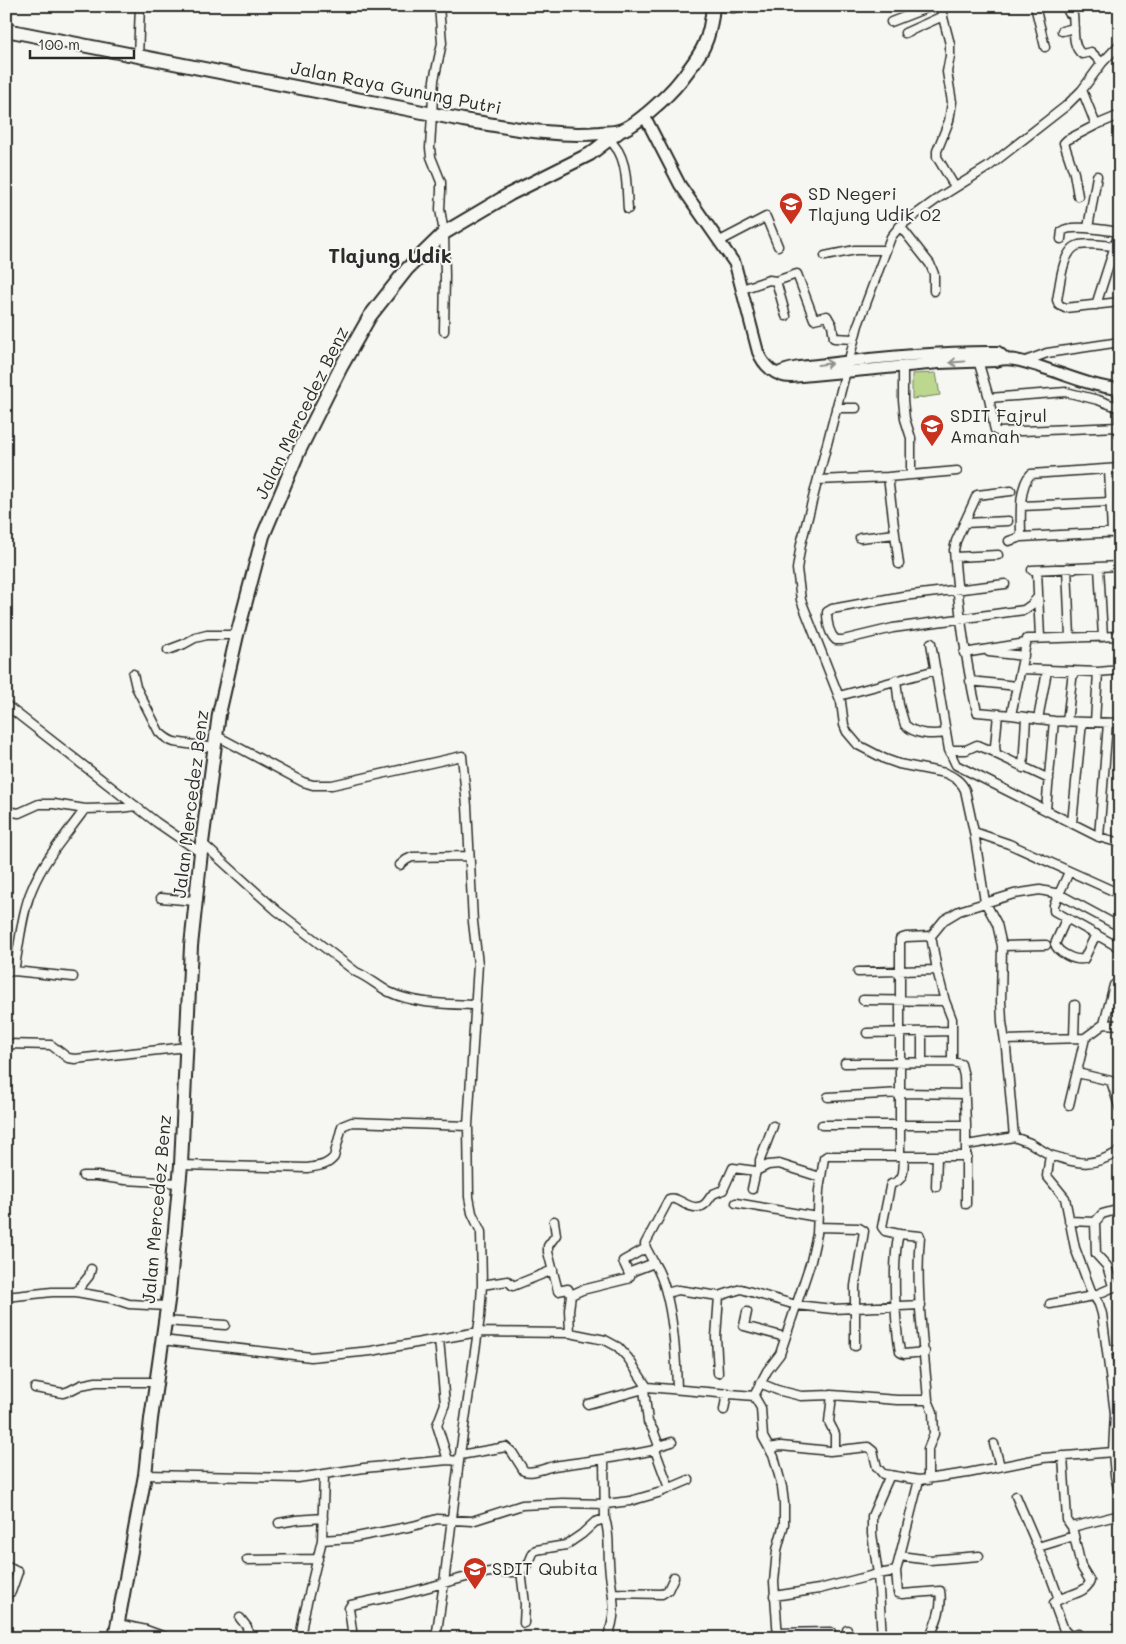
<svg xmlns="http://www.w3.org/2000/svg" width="1126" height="1644" font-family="Mali,sans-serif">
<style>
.green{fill:#bcd88f;stroke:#74825d}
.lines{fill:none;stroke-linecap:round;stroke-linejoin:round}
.minor-casing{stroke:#2b2b2b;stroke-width:11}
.tertiary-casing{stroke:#2b2b2b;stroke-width:14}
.primary-casing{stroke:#2b2b2b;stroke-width:16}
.minor{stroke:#f6f6f2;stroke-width:8}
.tertiary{stroke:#f6f6f2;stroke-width:10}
.primary{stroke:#f6f6f2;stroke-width:12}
.oneway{stroke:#90908e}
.labels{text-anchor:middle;stroke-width:4;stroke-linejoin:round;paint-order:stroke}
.street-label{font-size:18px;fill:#2b2b2b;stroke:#f6f6f2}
.poi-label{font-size:18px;fill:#2b2b2b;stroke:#f6f6f2;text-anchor:start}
.quarter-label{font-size:20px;font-weight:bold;fill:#2b2b2b;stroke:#f6f6f2}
</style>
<rect width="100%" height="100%" fill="#f6f6f2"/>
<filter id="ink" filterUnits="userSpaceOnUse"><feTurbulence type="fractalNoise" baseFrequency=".02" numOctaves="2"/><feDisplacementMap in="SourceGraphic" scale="10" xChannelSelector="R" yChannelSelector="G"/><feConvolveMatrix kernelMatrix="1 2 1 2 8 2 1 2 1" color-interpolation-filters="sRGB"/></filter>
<g filter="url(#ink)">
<path class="green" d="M936,373L940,395L912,399V374Z"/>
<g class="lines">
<g class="minor-casing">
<path id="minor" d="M439,6L442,43L434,80L430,148L431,157L441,182V191L440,209L444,233L445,276L444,331
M713,6L733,8L748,6
M940,6L950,44V56L947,72L952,102L949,121L937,151V157L955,187
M1035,6L1045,47
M1066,6L1069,13L1073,15C1075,27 1071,46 1082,54L1091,52L1102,63
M891,22L932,6
M1062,31L1074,28
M905,33L943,16
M138,57L140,6
M1082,90L1096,125L1120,115
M609,140C629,156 626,187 628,209
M1078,196L1074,173L1064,143L1067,140L1096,125
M900,226L930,264L934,274V291
M1088,228L1097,176
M1061,239L1062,231C1071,224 1106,230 1119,232
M720,241L766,217L778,246
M1114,246C1103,245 1090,243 1079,245C1062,249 1060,286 1057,300L1059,305L1065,308L1120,302
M825,256L855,250H884
M776,281L786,316
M742,289L769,280L776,281L797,274L814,319L827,316L832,325L834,338L854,339
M1096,305L1120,230
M977,357L989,398L994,426L995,430L999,432L1119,427
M1023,362L1047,353L1120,342
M903,366V400L905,419L911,438V475
M1118,389L1120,436
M989,398L1066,392L1098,400L1120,408
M836,408H856
M1109,470L1112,533
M888,477L895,534
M818,480L888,477L957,471
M1011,491L977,495L956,541L954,550C958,605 965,658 977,712L1011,715L1054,721L1120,723
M1022,506L1110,502
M964,523L1008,521
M1021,537C1021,519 1018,486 1031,474L1120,468
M860,538L895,534L899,564
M1009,541L1021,537L1120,532
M955,557L998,555
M1099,567L1103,637
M1067,568L1070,637
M1032,570L1120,566
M1037,570L1040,638
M1005,584L903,596L832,609L827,612C827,622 828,633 836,640H843L893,628L1024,610L1031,605L1038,597
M931,643L949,750L956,765L1099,837L1120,843
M168,650L184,644L195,638L207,635H237
M989,652L1024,656
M964,653L1026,643
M1022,669L1098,672L1120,670
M133,674L136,687L159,732C164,737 168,740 174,742L215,748
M896,680L899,705L905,725C916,735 931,735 946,733
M970,681L1017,686
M839,696L936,670
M6,705L156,822L201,853
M998,714L995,746L996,754L1049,779
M1011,715L1027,639L1120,636
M1038,719L1047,671
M1067,722L1073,671
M1095,722L1098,672
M217,736L303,782L313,785H332L462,756L467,806L473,922L478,964L468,1126L469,1197L472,1213L481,1232L482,1285L480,1317L459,1461L444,1583L436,1638
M949,750H966L977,745L995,752
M1023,768L1026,718
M1046,809L1054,721
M6,814L12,812L19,813L39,804H54L85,809L120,808L136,806
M1072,823L1082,722
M974,832L1009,844L1120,894
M1099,837L1108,723
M202,843L276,910L356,972C368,977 378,986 389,992C414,1004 447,1004 475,1005
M400,865L406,860L412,857L469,856
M1069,872L1054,905V911L1120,948
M161,898L195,901
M1066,919L1055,944C1058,953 1075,961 1084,959L1096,934
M931,936L937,970L945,1001L952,1019V1062
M1002,946L1046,945
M14,971C19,947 22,911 32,889C44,859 67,834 85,809
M6,972L14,971L73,977
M858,972L937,970
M863,1000L945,1001
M1104,1024L1114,985
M922,1032V1062
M867,1033L952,1031
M1074,1038L1075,1005
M1005,1040L1085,1038L1104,1024L1120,1025
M6,1044L51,1045L68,1058L75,1059L187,1047
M845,1063L952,1062L961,1064L964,1076L966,1125V1204
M1077,1073L1111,1081L1120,1109
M828,1097L901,1093L965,1094
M1069,1105L1085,1038
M822,1125H966
M967,1145L1014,1137
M900,1155V939L906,937L931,936L944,920L959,911L1014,894L1040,890L1059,894L1120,927
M1050,1155C1080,1164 1091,1168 1120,1151
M904,1156C903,1169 906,1180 891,1184L890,1187L882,1227L885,1231L899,1234C892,1260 895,1325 900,1352L904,1354L925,1352
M181,1165L307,1168C318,1166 327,1166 334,1157L342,1126L352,1122L468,1126
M760,1168V1160L773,1126
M83,1176H97L125,1180L179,1183
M936,1187L937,1156
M752,1189L756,1171L768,1165L779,1164L820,1177
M736,1203L817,1217
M554,1221L556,1235L548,1246V1252L558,1291L568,1289L571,1295
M1069,1221L1095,1222L1102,1214L1120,1209
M1095,1222L1096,1254L1107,1266L1113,1286L1120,1287
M818,1227L859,1228L864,1231L855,1286V1346
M899,1234L920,1236C915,1289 924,1347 928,1400L933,1412L934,1434L928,1449V1480
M654,1263C673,1292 676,1354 677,1389
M630,1276L623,1261L646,1248
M482,1285L508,1281L513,1286L553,1270
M76,1292L89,1276L91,1269
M666,1293L678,1290L719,1296L741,1289L796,1305L833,1309L921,1305
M6,1297L52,1292H76L110,1298L129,1304L167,1306
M1050,1304L1093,1296L1114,1287
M747,1312L744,1326L785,1337
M164,1321L225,1325
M570,1333L569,1310L571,1295L582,1290L627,1279L633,1271L654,1263L646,1248L645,1244L669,1199C678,1196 687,1209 698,1207C706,1206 708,1200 712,1195C715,1192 719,1192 723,1190L733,1168L756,1171
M439,1339L445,1404L437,1425L448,1460
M162,1340L311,1357L371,1351L478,1332L570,1333L605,1340L618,1347L628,1358L647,1387L754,1396L761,1408L763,1437L774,1457L782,1487L784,1503V1524L777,1550L774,1582L778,1638
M1108,1350H1120
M718,1373L716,1337L719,1296
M760,1383L777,1390L801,1396L832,1395L897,1400H928
M35,1388L63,1393L69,1391L81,1385L96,1382H157
M644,1389L648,1422L653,1430L659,1446L655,1450L669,1488
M832,1395L829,1422L835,1434V1450
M754,1396L767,1371L780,1354L811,1261L817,1234L819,1190L824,1158L827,1156H967
M588,1404L644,1389L647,1387
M724,1410L727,1393
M994,1444L1000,1466
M659,1446L672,1442
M769,1448L781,1446L830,1451L868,1447L873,1451L877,1467L883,1474L919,1480L968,1473L1043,1458L1113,1452L1115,1476L1120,1496
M1113,1452L1115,1413L1102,1314L1099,1304L1091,1291L1075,1248L1065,1198L1047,1176L1050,1155L1030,1143L1014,1137L1006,1048L1002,1022L1001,1001L1002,946L997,924L985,902L974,832L965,790C961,781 954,777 945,773L899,764L885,759L858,745L847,732L844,725L841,702L801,600L797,569L801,544L858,325L891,237L900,226L940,197L988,167L1066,106L1082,90L1102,63L1120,44
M460,1455L506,1447L512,1452L524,1471C532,1474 545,1468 554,1466C588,1461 622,1457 655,1450
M1063,1456L1067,1520L1072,1527L1081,1566L1090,1581C1086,1595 1064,1594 1054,1603L1064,1630L1070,1636L1078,1634L1081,1638
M604,1460L605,1519
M145,1475L298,1478L364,1468L448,1460L459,1461
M919,1480L896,1571L898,1593L902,1594L940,1591C943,1606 936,1624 929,1638
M1016,1496L1038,1547L1074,1536
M279,1523L296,1520L323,1518
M1072,1527L1120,1515
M322,1540L351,1538L413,1526L437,1519L472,1521L522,1505L563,1503L606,1504L630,1501L658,1493L689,1480
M1039,1547L1040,1553L1049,1572L1059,1599
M900,1556L930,1560L979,1556
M247,1560L318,1559
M6,1566L18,1572L11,1592
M521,1571L525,1604L524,1623
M613,1593L662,1594L668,1590L674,1577
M774,1596L819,1589L878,1574L896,1571
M240,1618L247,1627L249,1638
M118,1624L146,1630L168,1638
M777,1633L831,1632
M300,1638L304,1615L322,1540L324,1475
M353,1638L349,1608L351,1605L403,1594L474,1575L490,1572H518L528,1565L533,1553L536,1550L566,1545L582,1534L595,1522L605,1519C610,1534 608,1547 609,1562C610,1590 620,1609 607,1638
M847,1638V1630
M882,1638L878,1574L872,1534V1516L890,1475"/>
</g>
<g class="tertiary-casing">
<path id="tertiary" d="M644,115L680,185L735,264L758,352C763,365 775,377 791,377L939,363L996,361C1011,356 1026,363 1041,367C1066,375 1093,387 1120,389
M778,373C793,366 811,366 827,364C881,357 936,352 990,352H998L1005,358"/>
</g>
<g class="primary-casing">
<path id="primary" d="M6,30L463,120C509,127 553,137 600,133C606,132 613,133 619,131C635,127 669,95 680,81C702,53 710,42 713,6
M115,1638L145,1475L151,1419L169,1294L181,1165L191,946L202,843L219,714L237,635L263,536L298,453L341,367L370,316L407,269L444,233L510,194L590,154L620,131"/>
</g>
<use href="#minor" class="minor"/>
<use href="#tertiary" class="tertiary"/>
<use href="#primary" class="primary"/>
</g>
<defs><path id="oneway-shaft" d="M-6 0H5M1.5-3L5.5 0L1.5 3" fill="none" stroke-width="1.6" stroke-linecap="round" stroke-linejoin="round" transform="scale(1.25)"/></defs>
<g class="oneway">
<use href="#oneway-shaft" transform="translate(957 362) rotate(176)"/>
<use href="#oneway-shaft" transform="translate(825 364) rotate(-7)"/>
</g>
</g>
<defs>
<g id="school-pin" transform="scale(1.25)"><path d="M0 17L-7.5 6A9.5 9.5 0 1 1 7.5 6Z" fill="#c8321e" stroke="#f6f6f2"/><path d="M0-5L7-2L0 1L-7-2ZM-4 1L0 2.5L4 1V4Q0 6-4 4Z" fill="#fff"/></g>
</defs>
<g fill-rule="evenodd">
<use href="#school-pin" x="791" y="204"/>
<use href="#school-pin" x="932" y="426"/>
<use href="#school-pin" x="475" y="1569"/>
</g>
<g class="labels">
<g class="street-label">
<text transform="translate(396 88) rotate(11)" y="6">Jalan Raya Gunung Putri</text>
<text transform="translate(302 413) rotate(-64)" y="6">Jalan Mercedez Benz</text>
<text transform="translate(191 804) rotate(-83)" y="6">Jalan Mercedez Benz</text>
<text transform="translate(157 1209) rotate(-85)" y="6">Jalan Mercedez Benz</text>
</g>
<g class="poi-label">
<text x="808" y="200">SD Negeri<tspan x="808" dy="21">Tlajung Udik 02</tspan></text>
<text x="950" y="422">SDIT Fajrul<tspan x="950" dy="21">Amanah</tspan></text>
<text x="492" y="1575">SDIT Qubita</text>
</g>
<g class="quarter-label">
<text x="390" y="263">Tlajung Udik</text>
</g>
</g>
<rect width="1126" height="1644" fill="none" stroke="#f6f6f2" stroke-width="25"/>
<rect x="12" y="12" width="1101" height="1619" fill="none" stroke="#2b2b2b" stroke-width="2" filter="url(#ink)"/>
<path d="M30 50v8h104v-8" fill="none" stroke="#2b2b2b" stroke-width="2.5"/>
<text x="38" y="50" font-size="15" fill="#2b2b2b" stroke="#f6f6f2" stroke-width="4" paint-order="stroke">100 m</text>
</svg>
